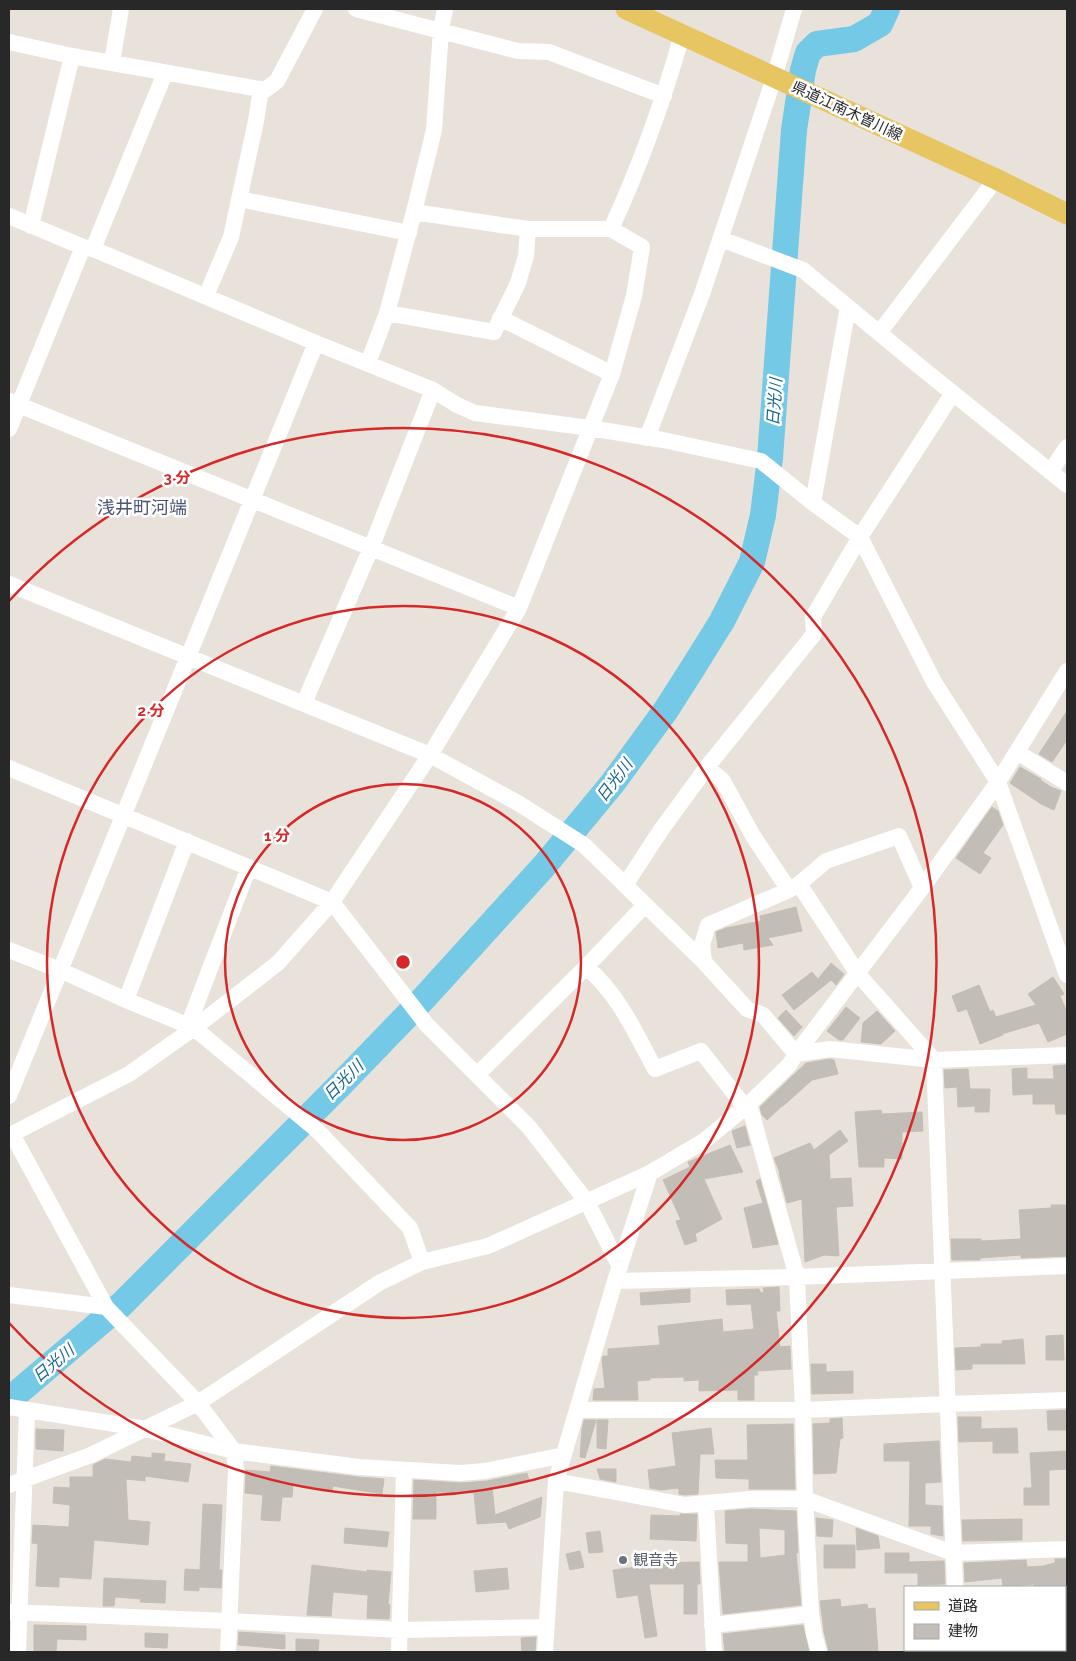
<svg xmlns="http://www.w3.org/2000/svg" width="1076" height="1661" font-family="Raleway,'Noto Sans JP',sans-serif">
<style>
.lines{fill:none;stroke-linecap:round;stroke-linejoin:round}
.river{stroke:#73c9e6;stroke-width:26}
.building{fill:#c2bdb6;stroke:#c4beb4;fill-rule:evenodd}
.minor{stroke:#fff;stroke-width:16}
.major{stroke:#e6c562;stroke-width:21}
.ring{fill:none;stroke:#d62828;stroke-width:2.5}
.worship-dot{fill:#6b7280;stroke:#fff;stroke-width:2}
.labels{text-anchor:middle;stroke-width:5;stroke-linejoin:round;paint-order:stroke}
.street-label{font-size:15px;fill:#282828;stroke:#fff}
.worship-label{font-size:15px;fill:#5b616d;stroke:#fff;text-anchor:start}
.water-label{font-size:16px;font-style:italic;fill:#16668e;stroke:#fff}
.quarter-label{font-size:18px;fill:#4b5475;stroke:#fff}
.centre{fill:#d62828;stroke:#fff;stroke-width:2.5}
.ring-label{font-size:15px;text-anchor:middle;font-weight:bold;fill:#d62828;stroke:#fff;stroke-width:5;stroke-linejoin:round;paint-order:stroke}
</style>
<rect width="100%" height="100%" fill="#e9e2da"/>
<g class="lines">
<path class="river" d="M9,1400L122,1304L341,1084L425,997L544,866L612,784L666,710L694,666L722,621L752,562L763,515L770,458L794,130L803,70L808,53L817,44L854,39L880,24L887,9"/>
</g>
<path class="building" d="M1067,711V740L1052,762L1039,754Z
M1020,767L1041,779L1040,780L1051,787L1061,791L1054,810L1041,804L1010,783Z
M992,807L998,811L1003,825L983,853L991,858L980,874L956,858Z
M796,907L802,931L768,938L773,945L744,950L743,943L718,948L716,932L726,928L761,921L760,916Z
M831,963L844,974L839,981L836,985L831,980L794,1010L782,995L812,972L818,979Z
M1053,977L1064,994L1060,996L1067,1012V1034L1048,1042L1039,1023L1002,1034L1003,1035L980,1044L967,1009L958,1012L952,996L979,985L990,1012L993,1010L996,1017L1036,1005L1028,994Z
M846,1007L860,1018L843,1040H839L827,1031Z
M786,1010L802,1027L794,1036L778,1018Z
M877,1011L895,1031L881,1044L861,1042L863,1023Z
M830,1059L834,1060L838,1074L812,1080L783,1106H782L767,1120L762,1115L760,1107L806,1063Z
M1067,1065V1114H1056L1055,1104H1033V1094L1013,1095L1012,1069L1027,1068V1079H1054L1053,1066Z
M968,1069L970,1089H990L989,1112H975V1106L958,1107L957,1087L945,1088L944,1070Z
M881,1110L882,1114L922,1112L923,1131L902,1132V1159L884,1158V1167H859L855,1112Z
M745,1126L750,1145L737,1148L732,1131Z
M840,1130L848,1141L829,1155L830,1179L851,1178L853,1206L836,1207L839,1256L824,1255L805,1262L802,1199L787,1203L779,1173H780L774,1158L810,1143L814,1150Z
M730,1145L743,1172L704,1179L722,1219L695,1234L697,1241L685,1245L676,1221L681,1220L663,1180L690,1167L688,1162Z
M760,1179L778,1244L753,1248L744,1208L763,1203L756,1181Z
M1051,1205H1067V1256L1021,1258V1255L980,1258V1260H952L951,1239H981V1241L1021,1239L1019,1210L1051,1208Z
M779,1287L780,1311H776L780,1347L790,1346L791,1369L757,1371L758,1375H754V1400H738V1390L699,1391V1380L684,1381V1377L650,1378V1380L637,1381L638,1400H593L594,1389L605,1388L602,1359L603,1356H608V1349L660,1345L658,1326L722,1319L723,1332L754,1329L751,1304L727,1305L726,1290L759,1289L761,1293L764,1292L763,1288Z
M690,1289V1302L641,1305L640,1293Z
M1063,1335L1064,1360H1046V1336Z
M1023,1339L1025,1364H972V1369L956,1370L955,1348L981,1347V1344H1002V1341Z
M811,1364H826V1372L853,1371V1393L812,1394Z
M1067,1410V1430H1048L1047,1411Z
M958,1417H981V1429L1017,1428L1018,1453H993V1441L959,1442Z
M842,1418L843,1438L840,1439L836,1473L814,1474L813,1424L830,1423V1419Z
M584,1420H596L585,1458L580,1457L582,1429Z
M597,1420H608L606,1449L597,1448Z
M793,1424L795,1489H749V1479L716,1478L715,1460H748L747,1425Z
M711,1428L714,1454H700L698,1494L685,1495L679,1494V1488L661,1490L650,1488L648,1470L676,1466L672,1433Z
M36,1429L64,1430L63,1451L36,1449Z
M939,1441L941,1482L925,1483V1505L942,1506L943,1536L931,1534V1526H909L910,1461H884V1444Z
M1067,1451V1469L1049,1470V1505H1024V1488H1032L1030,1453Z
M152,1453L165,1454L164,1461L191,1464L188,1482L145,1476V1481L126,1479L128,1520L150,1522L148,1545L94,1540L91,1579L59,1577V1587L36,1586L38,1544L32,1543L33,1525L69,1527L70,1505L53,1503L54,1487L70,1488V1477H93V1465L105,1459L131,1462L132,1456L152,1458Z
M271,1466L358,1477L384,1479L382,1494L333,1486L332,1491L293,1485L292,1497H282L280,1521L261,1520L263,1495L245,1493L246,1470L270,1472Z
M597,1469H616V1482L600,1479Z
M527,1473L529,1480L492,1487L495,1515L542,1497L540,1517L509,1529L506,1522L477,1524L474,1493L436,1492V1519H413L414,1480L461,1483L487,1481Z
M203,1504L222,1505L219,1570H222L221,1588L199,1587V1591L184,1590L185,1569L200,1570Z
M750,1509L796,1511L798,1553H796L801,1605L723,1614L719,1562H748V1544L726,1543L725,1511ZM759,1528L785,1530V1555L760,1558Z
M680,1514H697L696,1541L650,1539L651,1515L680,1516Z
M816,1518L833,1520L832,1537L817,1536Z
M1022,1519V1540L963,1541L962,1520Z
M345,1528L389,1532L387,1547L344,1543Z
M856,1528L878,1536L880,1548L857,1550Z
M600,1531L603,1552L589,1553L586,1533Z
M824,1545H855V1568H824Z
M580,1551L584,1567L570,1570L566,1554Z
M885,1553H909V1562L944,1561L945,1584L918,1585V1573H885Z
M1055,1559H1067V1587H1034V1584L1003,1587L1002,1578L965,1582L964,1563L1026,1560L1027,1567L1043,1566L1055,1563Z
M699,1562L700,1584H697V1614H684V1584H649L657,1636L645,1638L638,1595L617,1598L613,1570L652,1565V1563Z
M312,1565L367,1572V1570L391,1572L388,1604L390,1605L389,1619L367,1618L368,1595L333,1592L331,1616L307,1615Z
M507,1568L509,1589L476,1592L474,1571Z
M104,1578L166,1581L165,1603L140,1602L141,1599L115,1597L114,1606H103Z
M840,1599L841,1607L867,1604L868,1609L875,1608L878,1652H829L824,1632L820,1601Z
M34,1625L86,1626V1640L57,1639L56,1652H34Z
M803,1625L809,1652H725L723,1634Z
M239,1632L285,1635V1649L238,1645Z
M145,1633L168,1634L167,1648L145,1647Z
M536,1637L535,1652H522L521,1638Z
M296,1639L319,1640L318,1652H296Z"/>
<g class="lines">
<path class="minor" d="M356,9L518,51L549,52L664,96
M9,42L72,56L265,90L277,81L315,9
M112,62L121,9
M239,199L409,233
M9,216L83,247L93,249L316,343L433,390L457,405L475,413L590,428L663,440L761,461L813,503L860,537L934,682L998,782L1067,975
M31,226L72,56
M611,229C640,166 663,102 682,35
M721,239L803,270L924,370L1067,485
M93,249L165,73
M206,296L231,237L256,121L261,89
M387,313L494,332L518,283L526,256L528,229
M500,318L612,374
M879,333L996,179
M368,363L387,313L414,212L434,130L441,30L445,9
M9,401L519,608
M9,429L83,247
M647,438L702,294L774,78L794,9
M1050,472L1067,447
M813,503L848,307
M9,584L430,755L518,803L584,845L704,962
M304,703L371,548L433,390
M1017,752L1067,783
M707,767L723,781L753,836L789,890
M9,768L332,902L427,1025L529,1127L587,1202L620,1267
M799,884L858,974L934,1060L955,1587
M625,885L661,830L707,767L814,634L813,617L860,537L953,393
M922,888L899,836L826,861L799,884L789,890L708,925L702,945L704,962L747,1009L763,1015L796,1054L830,1049L934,1060L1067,1055
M9,950L60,970L126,1000L194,1028L317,1130L410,1228L422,1262
M586,967C618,993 636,1034 655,1069L701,1051L745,1107
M126,1000L187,841
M188,1026L249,867
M477,1075L586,967L645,905
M9,1096L316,343
M749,1104L797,1277L803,1410L805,1499L811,1614L814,1634L819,1652
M615,1281L797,1277L1067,1266
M9,1295L106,1307L198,1403L234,1451L236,1469L228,1652
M106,1307L12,1134L129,1074L194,1028L278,963L332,902L430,755L519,608L612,374L634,296L642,247L611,229H528L414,212
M9,1407L146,1429L234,1451L359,1467L460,1473L485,1471L564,1455
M578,1410H803L947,1404L1067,1400
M556,1481L685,1505L750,1499H805L953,1553L1067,1549
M9,1485L91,1455L198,1403L379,1283L422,1262L488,1246L650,1173
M706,1504L714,1652
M9,1612L229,1621L400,1630L547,1627
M712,1625L811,1614
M957,1650V1652
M18,1652L27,1411
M399,1652L404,1470
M545,1652L556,1481L615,1281L650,1173L704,1141L749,1104L789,1065L796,1054L922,888L998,782L1067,671"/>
<path class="major" d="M626,9L996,179L1067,214"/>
</g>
<g class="ring">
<circle cx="403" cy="962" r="178"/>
<circle cx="403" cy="962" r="356"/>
<path d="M9 601A534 534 0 1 1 9 1323"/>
</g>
<circle class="worship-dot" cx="623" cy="1560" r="5"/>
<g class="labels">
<g class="street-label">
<text transform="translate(847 111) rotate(25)" y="5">県道江南木曽川線</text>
</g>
<g class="worship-label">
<text x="633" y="1565">観音寺</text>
</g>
<g class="water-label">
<text transform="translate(774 402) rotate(-86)" y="6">日光川</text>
<text transform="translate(614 780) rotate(-53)" y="6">日光川</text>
<text transform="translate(343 1080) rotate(-45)" y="6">日光川</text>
<text transform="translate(53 1363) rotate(-40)" y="6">日光川</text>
</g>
<g class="quarter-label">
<text x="142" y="514">浅井町河端</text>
</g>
</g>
<circle cx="403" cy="962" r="8" class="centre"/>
<g class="ring-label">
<text x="177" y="483">3 分</text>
<text x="151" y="716">2 分</text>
<text x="277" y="841">1 分</text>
</g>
<rect width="1076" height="1661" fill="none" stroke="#282828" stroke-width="20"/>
<rect x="904" y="1586" width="162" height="65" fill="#ffffff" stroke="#a9a9a9"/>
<rect x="914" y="1602" width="25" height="8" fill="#e6c562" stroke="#a9a9a9"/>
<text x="948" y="1611" font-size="15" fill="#282828">道路</text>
<rect x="914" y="1624" width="25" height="15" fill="#c2bdb6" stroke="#a9a9a9"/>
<text x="948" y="1636" font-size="15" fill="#282828">建物</text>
</svg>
